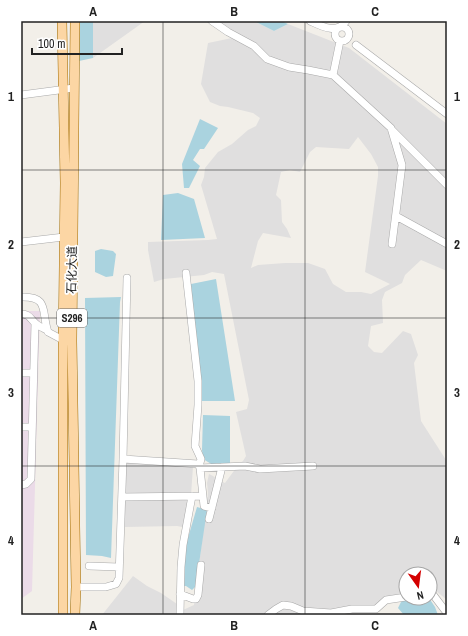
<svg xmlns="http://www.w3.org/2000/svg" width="468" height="636" font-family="'Archivo Narrow','Noto Sans SC',sans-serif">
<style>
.residential{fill:#e0dfdf;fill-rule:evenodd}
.industrial{fill:#ebdbe8}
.water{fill:#aad3df}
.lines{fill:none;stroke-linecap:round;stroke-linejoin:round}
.minor-casing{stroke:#a9a9a9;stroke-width:8}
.major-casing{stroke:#a06b00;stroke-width:10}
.minor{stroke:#fff;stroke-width:7}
.major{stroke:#fcd6a4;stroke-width:9}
.grid{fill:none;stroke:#222;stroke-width:1;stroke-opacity:0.55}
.labels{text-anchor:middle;stroke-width:3.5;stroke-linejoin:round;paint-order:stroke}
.shield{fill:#fff;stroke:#646464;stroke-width:1}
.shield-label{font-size:11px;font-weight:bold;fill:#222}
.street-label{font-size:12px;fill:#222;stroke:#fff}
.neatline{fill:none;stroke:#222;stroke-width:1.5}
.grid-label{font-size:13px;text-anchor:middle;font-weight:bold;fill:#222}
</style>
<rect width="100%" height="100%" fill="#f2efe9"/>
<path class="residential" d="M93,21H145L93,58Z
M205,21H254L274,31L288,24L349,48L447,124V271L421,260L405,275L402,283L385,292L382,300L383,323L371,326L368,346L374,352L382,353L403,331L411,334L418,355L414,363L421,421L446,460H447V600L430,586V574H406V592L395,595L377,606L332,615H102L133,576L147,586L161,593L177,604L183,610L194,605L208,493L207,483L209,474L213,476L218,480L225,483L239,464L243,461L246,456L236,412L247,409L249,400L224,274L212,272L204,275L164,279L154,282L148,250V242L208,240L217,239L201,185L204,177L205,168L218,152L232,144L248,130L256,126L260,118L253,113L228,107L220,106L210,102L201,84L208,43L232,38ZM358,137L371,154L378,167V176L365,272L390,284L371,294L361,292H346L333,284L325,269L308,263H285L258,265L251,268L258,241L263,233L291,238L287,229L282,222L281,200L276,195L281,172L290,170L300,172L310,152L316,147L349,149Z
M122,462L193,466L189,525L188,528L177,526L125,527L123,478L119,467V464Z"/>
<path class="industrial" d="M21,311H40L32,591L21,599Z"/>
<path class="water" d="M78,21H93V58L79,61Z
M254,21H281L288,24L274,31Z
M200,119L218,128L204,149H200L193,160L200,166L189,188H184L182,164Z
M178,193L194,199L205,238L161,240L163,195Z
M101,249L113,251L116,254L113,276L106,277L95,272V251Z
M216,279L235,401H201L191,284Z
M121,297L120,302L111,558L102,556L86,555L85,298Z
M203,415L230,416V464L213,465L203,459L202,450Z
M197,507L207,510L196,584L195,587L192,590L186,586H181L183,555Z
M406,598H429L435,607L438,615H404L398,608L402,600Z"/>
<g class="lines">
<g class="minor-casing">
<path id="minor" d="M212,21L228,32L254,46L267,59L289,67L308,70L333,75L340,41
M310,21C321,26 337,35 346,21
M335 34a7 7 0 1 1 14 0a7 7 0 1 1-14 0Z
M356,45L447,114
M333,75L391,128L402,165L392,244
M21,95L74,88
M392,130L447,185
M396,216L447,244
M21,242L64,237
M186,273L198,381V405L195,446L201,459L200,463L198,464
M21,297C50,296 41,312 48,332L63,340H68
M21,314C29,314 30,318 35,323C38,326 43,328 47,330
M21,373H33
M21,427H32
M123,459L198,464L200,468L204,506L212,508
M200,468L245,466L260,469L313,466
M21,485L26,484L31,479L35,323
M122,497L203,496
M209,519L222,467
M89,566L119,567
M76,587H106L116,584L119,578L123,459L127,278
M430,593L431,592L447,613
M180,594L193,599H196L198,595L201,565
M180,615L181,567L183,545L192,496
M268,615L276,609L283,605L291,606L303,611L331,613L352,609H376L386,600L406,597"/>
</g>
<g class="major-casing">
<path id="major" d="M62,21L65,183L63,348V615
M75,615L76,587L72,341L75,21"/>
</g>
<use href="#minor" class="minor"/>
<use href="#major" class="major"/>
</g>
<path class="grid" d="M163,21V615M305,21V615M21,170H447M21,318H447M21,466H447"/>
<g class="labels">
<rect class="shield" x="57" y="309" width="30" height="18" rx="3"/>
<g class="shield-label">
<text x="72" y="322">S296</text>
</g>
<g class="street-label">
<text transform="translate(72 270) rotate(-89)" y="4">石化大道</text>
</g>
</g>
<rect width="468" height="636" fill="none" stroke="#ffffff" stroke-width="44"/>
<g transform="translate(418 586) rotate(166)"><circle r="19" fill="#ffffff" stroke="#a7a7a7"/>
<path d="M0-3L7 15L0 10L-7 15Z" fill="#d40000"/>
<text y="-6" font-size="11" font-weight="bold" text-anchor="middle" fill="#222222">N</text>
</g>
<path d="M32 48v6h90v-6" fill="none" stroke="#222222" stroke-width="2"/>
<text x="38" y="48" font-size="12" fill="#222222" stroke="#ffffff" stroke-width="3" paint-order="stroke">100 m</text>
<rect x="22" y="22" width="424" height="592" class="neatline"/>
<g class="grid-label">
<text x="93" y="16">A</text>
<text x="234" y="16">B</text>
<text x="375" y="16">C</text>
<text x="11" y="101">1</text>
<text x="457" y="101">1</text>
<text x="11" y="249">2</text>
<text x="457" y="249">2</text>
<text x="11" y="397">3</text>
<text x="457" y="397">3</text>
<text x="11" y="545">4</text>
<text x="457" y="545">4</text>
<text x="93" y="630">A</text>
<text x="234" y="630">B</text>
<text x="375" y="630">C</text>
</g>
</svg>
